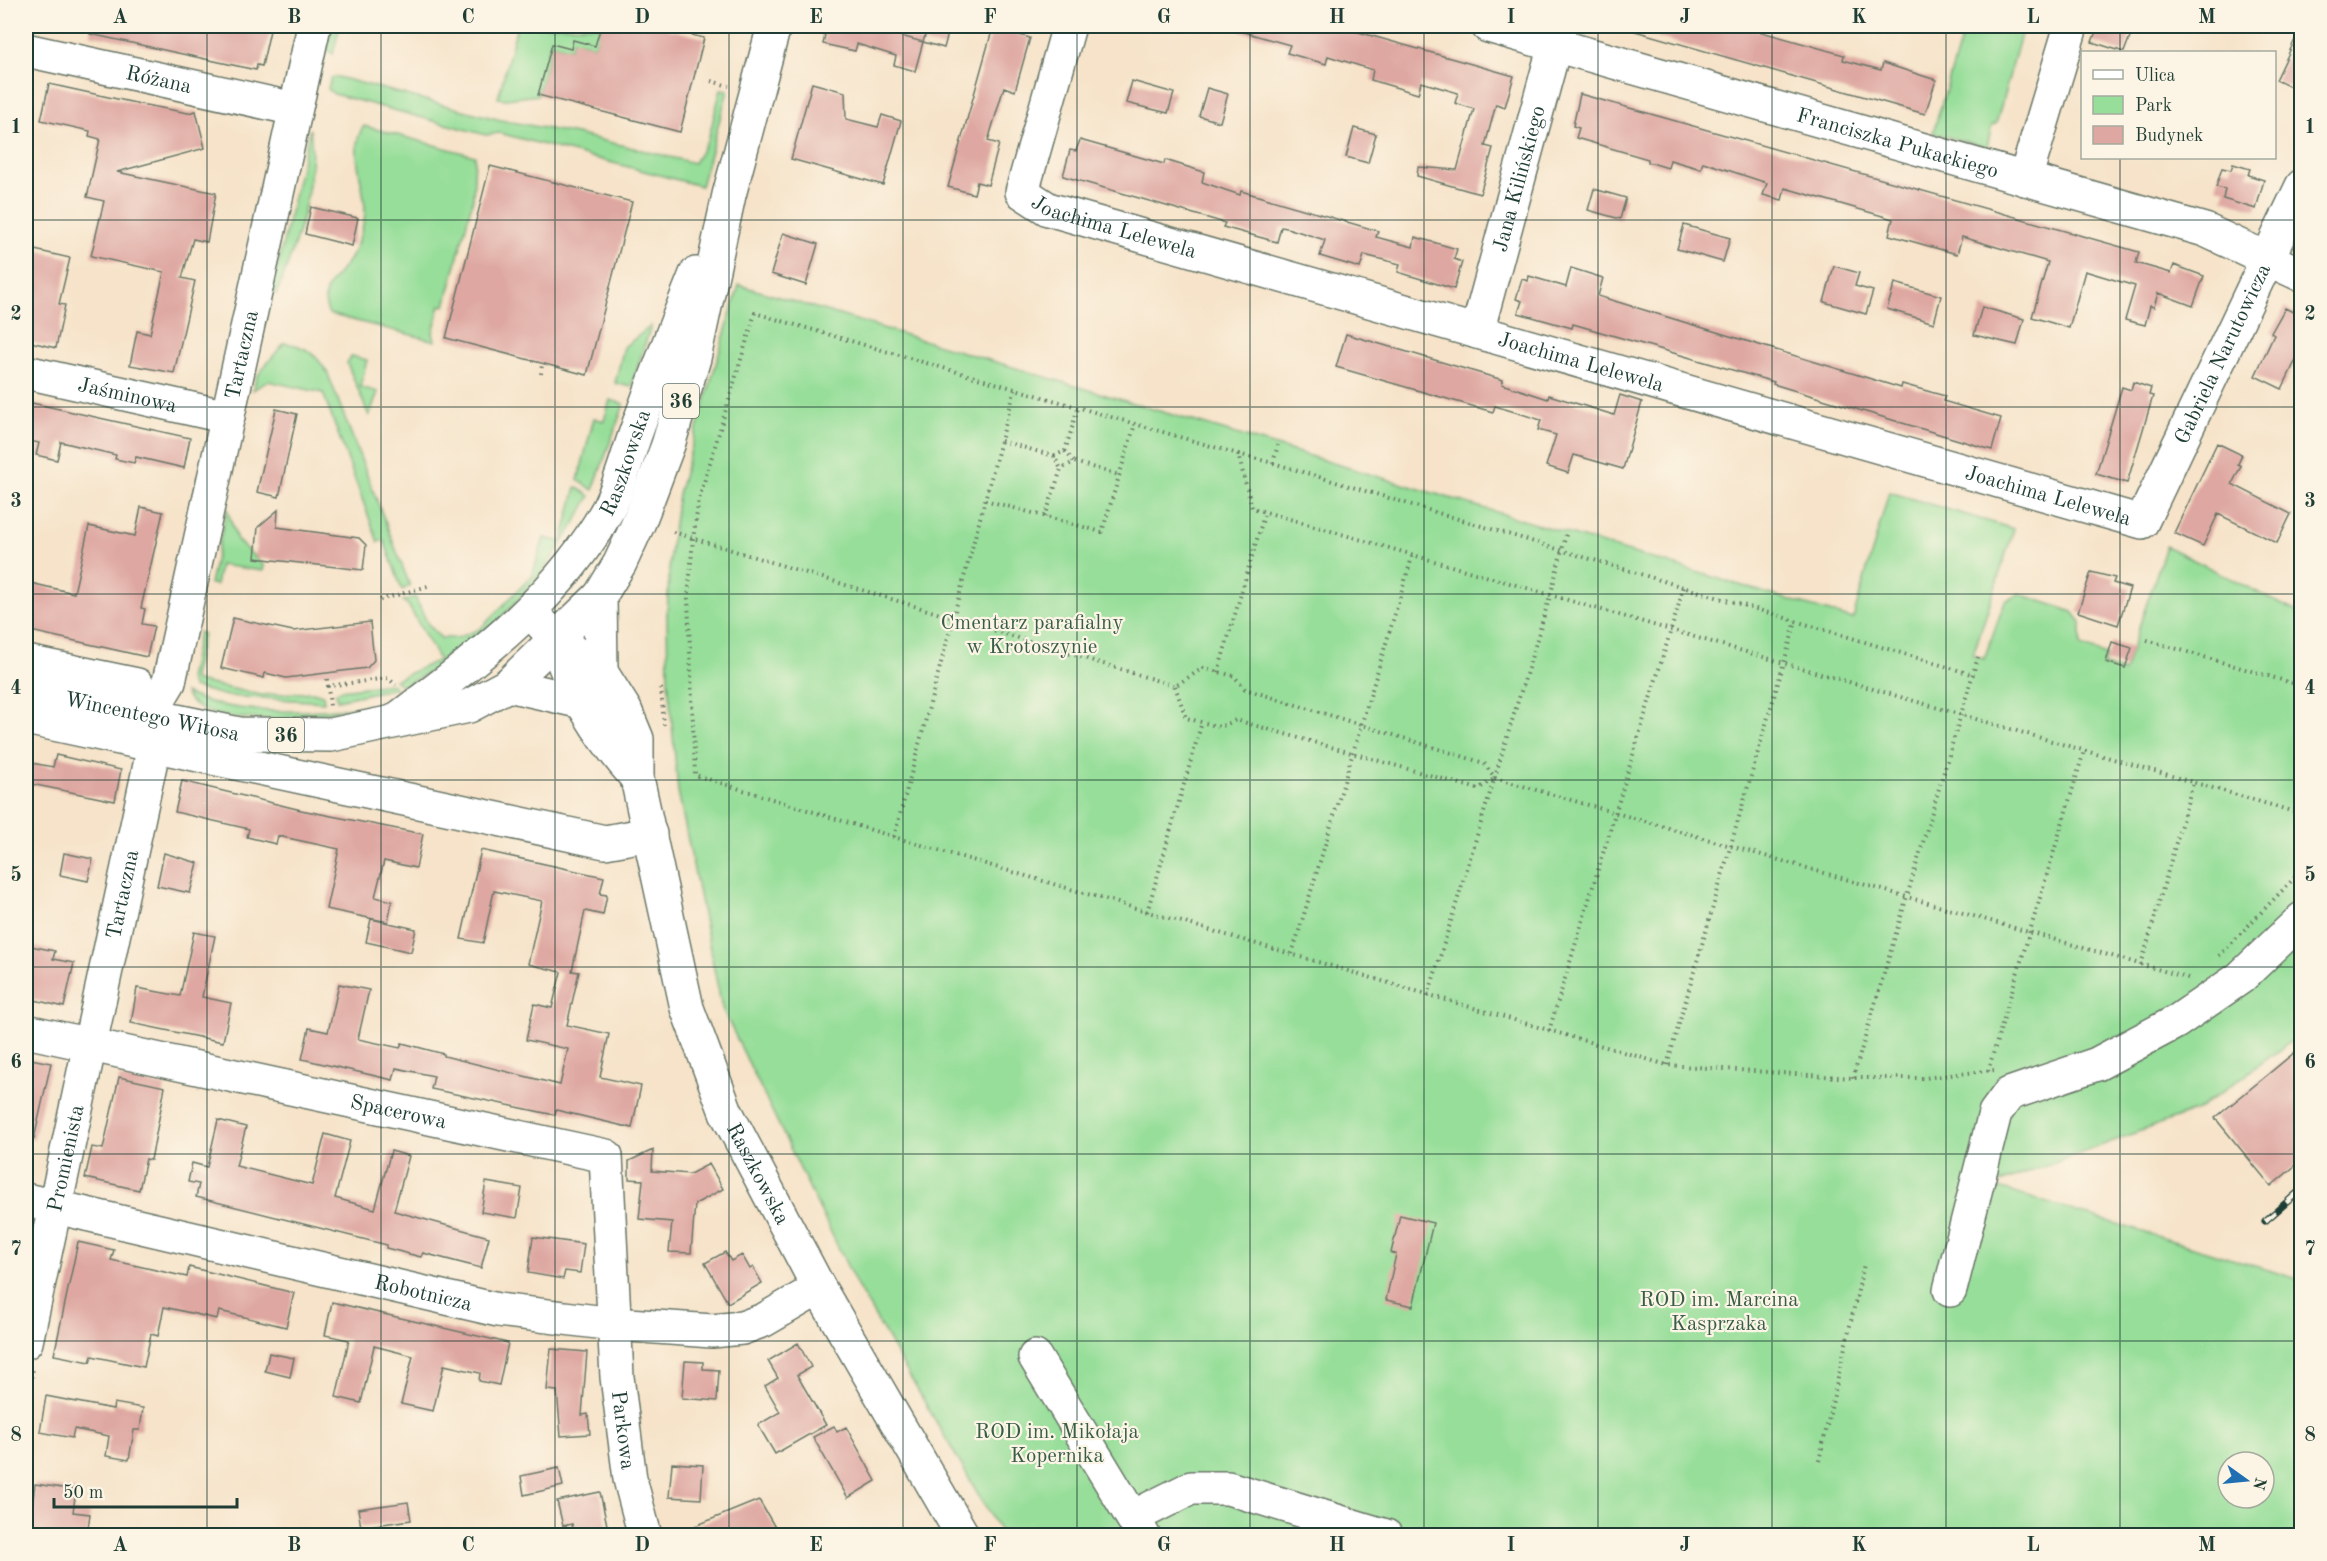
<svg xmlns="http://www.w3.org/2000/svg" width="2327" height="1561" font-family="'Old Standard TT',serif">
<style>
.green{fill:#96de99;stroke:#5a8e66;stroke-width:1.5;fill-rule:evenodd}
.building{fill:#dea7a1}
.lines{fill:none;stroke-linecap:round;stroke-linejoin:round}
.minor-casing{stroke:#6a7768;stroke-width:36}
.major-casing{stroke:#6a7768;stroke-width:36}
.path{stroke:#6a7768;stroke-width:4;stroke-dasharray:1.5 4.5;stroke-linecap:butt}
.minor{stroke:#fff;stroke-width:33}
.major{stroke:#fff;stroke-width:33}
.rail-casing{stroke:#1f3d34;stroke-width:7}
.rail{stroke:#fcf5e5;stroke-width:4.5;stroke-dasharray:14;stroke-linecap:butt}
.grid{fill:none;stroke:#1f3d34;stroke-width:1.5;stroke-opacity:0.55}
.labels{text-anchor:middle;stroke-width:4.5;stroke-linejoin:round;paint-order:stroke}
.shield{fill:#fcf5e5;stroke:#617469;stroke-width:1.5}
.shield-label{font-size:20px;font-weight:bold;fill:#1f3d34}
.street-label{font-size:21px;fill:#1f3d34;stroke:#fcf5e5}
.park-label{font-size:21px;fill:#375d48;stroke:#fcf5e5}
.neatline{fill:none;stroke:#1f3d34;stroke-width:2}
.grid-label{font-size:20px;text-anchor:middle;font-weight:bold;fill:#1f3d34}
</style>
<rect width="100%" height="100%" fill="#fcf5e5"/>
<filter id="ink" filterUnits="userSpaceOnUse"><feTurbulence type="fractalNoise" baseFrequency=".0167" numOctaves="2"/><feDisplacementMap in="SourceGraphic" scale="12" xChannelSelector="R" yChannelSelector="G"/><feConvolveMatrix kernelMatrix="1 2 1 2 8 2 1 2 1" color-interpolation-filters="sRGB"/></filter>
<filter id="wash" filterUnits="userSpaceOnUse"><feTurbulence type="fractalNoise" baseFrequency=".008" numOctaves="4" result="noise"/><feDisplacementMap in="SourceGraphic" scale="24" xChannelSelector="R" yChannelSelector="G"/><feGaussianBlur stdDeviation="1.35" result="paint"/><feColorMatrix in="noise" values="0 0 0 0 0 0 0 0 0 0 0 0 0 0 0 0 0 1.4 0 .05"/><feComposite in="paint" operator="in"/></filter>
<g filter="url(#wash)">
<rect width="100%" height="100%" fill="#f6e3c9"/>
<path class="green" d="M332,26H340L333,54L327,50Z
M517,26H601L595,46L573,40L571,49L552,44L538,95L506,99L498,98Z
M1965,26L2023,27L1996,124L1992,125L1987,147L1933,133Z
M338,77L501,120L576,134L694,163L708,140L721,89L728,90L701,186L499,133L486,135L334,94L328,89L331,78Z
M364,126L475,156L473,199L445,306L440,305L433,333L435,341L329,314C318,291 331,283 344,267C354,255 361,236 364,221C370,193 345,149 364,126Z
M310,129C318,180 296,247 276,294L272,290Z
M739,285L1853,619L1889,492L2014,529L1973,655L1984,659L2005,601L2020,594L2073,612L2081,622V646L2106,655L2103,666L2124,672L2166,546L2301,614V1034L2197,1110L1992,1186L2301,1280V1535H1002L857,1286L722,1008L678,791L668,680L667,616L670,554L678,494ZM2228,1462H2264V1498H2228Z
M651,326L631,387L615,383L624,347Z
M284,343C306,345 317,355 328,374L410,586L402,590L384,540L378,542L323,393L268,381L253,390L257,376Z
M352,356L367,360L360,387L378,392L369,416L347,363Z
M610,400L624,404L593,490L578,480L594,418L604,421Z
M576,487L590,496C549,575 485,648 402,686L395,680L439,660L408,605L403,601L415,597L428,624L441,638H457L480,629L532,576L544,538L562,542Z
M227,508L237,540L264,566L263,571L220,565L216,585L210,584Z
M199,632L203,634L193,677L196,681L261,695L313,692L323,695L324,702L227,696L193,687L189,679Z
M391,684L396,688L337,700L336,693L340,690Z
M185,693C235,717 316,713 369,705C332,714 204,736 185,693Z"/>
<g id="blocks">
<path class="building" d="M91,26H271L262,66L257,65L256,70L90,34Z
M601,26H656L704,38L680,132L538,95L552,44L571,49L573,40L595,46Z
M811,26H865L923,42L915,71L894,65L896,56L857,44L855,51L823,44L825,35L811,31Z
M928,26H950L944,48L923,42Z
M1241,26H1337L1514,76L1505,107L1496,104L1485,146L1493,148L1480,194L1417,176L1418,167L1457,170L1474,109L1455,103L1458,93L1421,82L1418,94L1371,80L1373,70L1328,56L1326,64L1287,53L1290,45L1240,31Z
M1636,26H1752L1751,29L1844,55L1843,60L1881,70L1883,63L1936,80L1925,114L1635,31Z
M2098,26H2134L2124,52L2092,42Z
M993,27L1030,38L1015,91L1004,87L988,141L999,144L988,185L977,182L974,194L948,187Z
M2301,27V92L2276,80Z
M1132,81L1174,93L1168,113L1126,103Z
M812,83L845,92L846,119L878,127L882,115L901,121L883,185L791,159Z
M49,84L140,104L188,113L196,111L205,148L117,172L216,193L207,242L193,239L182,278L195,281L174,373L130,365L137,331L150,334L164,272L91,256L104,201L87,197L100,139L89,136L90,131L41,120Z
M1207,88L1228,94L1220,122L1199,116Z
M1580,94L2139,252L2136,263L2171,273L2174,265L2204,276L2193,306L2158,293L2154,307L2150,306L2145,325L2125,320L2135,286L2085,271L2069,328L2032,317L2048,262L1962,237L1957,254L1889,235L1893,219L1785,188L1782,200L1763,195L1767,183L1703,162L1701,169L1670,160L1668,168L1648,162V159L1576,138L1579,128L1573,126Z
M1354,128L1376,134L1368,163L1346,157Z
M1080,140L1164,164L1165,160L1204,172L1202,182L1240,195L1241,191L1378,231L1376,237L1413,247L1415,237L1457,249L1454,259L1462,262L1454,289L1398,272L1400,264L1364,255L1360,268L1320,256L1325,240L1287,228L1281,227L1277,242L1223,227L1225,223L1063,176L1070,150L1076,151Z
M2233,164L2250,169L2248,175L2264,180L2256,209L2223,199L2225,189L2216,187L2222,168L2231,170Z
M490,166L632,202L587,375L446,338Z
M1594,189L1626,198L1620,219L1588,210Z
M311,207L358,218L352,246L305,234Z
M1684,225L1730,238L1723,262L1677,249Z
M783,233L818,244L806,285L771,274Z
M26,248L70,258L59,304L65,305L56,348L26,341Z
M1834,266L1859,273L1855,286L1873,291L1866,314L1824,302Z
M1571,268L1603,278L1598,296L1901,388L1902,384L1945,396L1943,401L2001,418L1992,450L1773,384L1774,382L1573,324L1572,328L1518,313L1522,301L1516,299L1522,279L1528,281L1529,276L1566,287Z
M1895,283L1941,296L1934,323L1887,309Z
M1982,307L2024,319L2017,345L1974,335Z
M2285,308L2301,316V349L2282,389L2255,376L2274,335L2271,333Z
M1346,334L1503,380L1502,384L1548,399L1549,395L1614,415L1620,395L1642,402L1623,469L1574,455L1568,473L1546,466L1556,435L1538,430L1541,420L1495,406L1493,412L1336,367Z
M2133,382L2151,388L2149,395L2153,396L2127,483L2096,474L2122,387L2131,390Z
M32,403L190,438L184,468L136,457L134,463L115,459L116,455L61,442L57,460L36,455L39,443L30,441L31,436L26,435Z
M276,409L297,414L279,497L257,492Z
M2217,443L2242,455L2238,464L2241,466L2232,484L2291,514L2277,543L2218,514L2203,546L2174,533Z
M141,507L163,512L141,608L145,609L142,624L154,626L147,657L26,630V582L74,593L89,526L135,536Z
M278,510L277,527L359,538L366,545L363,570L255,558L258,527Z
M2091,572L2115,578L2113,583L2130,588L2118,625L2078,612Z
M233,618L293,631L370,622L374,660L367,668L286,678L265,673L264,678L221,668Z
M2112,642L2132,648L2125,668L2106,662Z
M56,755L121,770L115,801L26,783V762L53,767Z
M182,781L301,810L423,834L416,868L384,861L375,897L392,901L388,922L326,909L339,849L278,836L276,844L247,837L249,829L175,812Z
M481,850L604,877L600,894L607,895L603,915L585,911L572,971L579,972L567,1025L609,1034L600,1077L641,1086L632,1128L556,1110L555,1115L431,1089L434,1076L396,1068L393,1080L302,1059L309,1028L328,1032L339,984L369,990L358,1039L400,1048L402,1043L444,1054V1056L560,1085L568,1049L526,1040L534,1004L552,1008L561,972L528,964L542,901L494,891L483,943L461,939Z
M64,853L93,859L88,881L60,875Z
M164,853L198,863L190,893L157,886Z
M371,919L416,929L411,952L366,942Z
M194,932L215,936L202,997L231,1003L223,1042L131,1023L137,988L180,996Z
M26,945L55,951L53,959L74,963L64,1007L26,998Z
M2301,1047V1161L2271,1186L2215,1118Z
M26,1058L51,1063L34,1139L26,1138Z
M119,1077L165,1087L151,1160L146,1159L139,1190L85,1178L92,1147L103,1149Z
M218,1120L246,1127L236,1166L312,1185L325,1134L350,1141L335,1198L375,1209L391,1151L409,1156L394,1211L489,1237L481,1268L423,1253L421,1257L386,1248L387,1245L196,1197L199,1184L188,1182L192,1163L207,1167Z
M653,1150L652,1171L690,1174L709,1164L723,1189L695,1204L691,1253L669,1252L672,1222L639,1219L643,1180L629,1179V1161Z
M486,1182L522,1188L517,1218L481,1212Z
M1400,1215L1433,1223L1413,1306L1386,1300L1396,1254L1391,1253Z
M533,1237L584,1244L580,1273L565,1271L563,1279L528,1273Z
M78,1242L114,1250L111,1260L187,1277L189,1267L294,1293L286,1327L219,1311L217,1319L164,1307L158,1336L151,1334L144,1367L92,1356L90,1362L54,1355Z
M725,1252L731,1261L742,1255L750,1269L753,1267L762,1283L728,1303L705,1263Z
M332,1302L508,1343L499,1385L479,1381L480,1373L444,1365L433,1411L401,1404L413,1356L374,1346L361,1403L336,1397L349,1340L325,1335Z
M798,1343L811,1367L797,1375L826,1425L775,1454L758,1425L780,1412L765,1386L778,1378L768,1361Z
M551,1349L587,1352L582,1415L588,1414L590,1434L561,1436L557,1391L547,1390Z
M269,1353L294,1358L290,1377L265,1371Z
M685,1361L703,1362V1369L719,1370L717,1401L682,1398Z
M46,1396L113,1409L114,1403L143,1408L140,1430H134L129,1460L106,1456L109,1436L74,1429L72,1438L40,1432Z
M834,1426L837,1432L846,1427L876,1481L848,1498L813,1437Z
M672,1463L703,1465L701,1499L669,1497Z
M559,1468L563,1486L524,1495L521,1476Z
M35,1484L76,1490L73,1512L90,1514L87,1536H28Z
M600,1492L608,1530L574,1536L572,1524L563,1526L557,1501Z
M759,1500L780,1536H673V1535Z
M408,1502L411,1520L361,1527L358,1509Z"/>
</g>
</g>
<g filter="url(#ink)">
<use href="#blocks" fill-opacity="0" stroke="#6a7768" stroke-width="1.5"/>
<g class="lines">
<g class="minor-casing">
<g id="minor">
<path id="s1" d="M1069,26L1022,192L1048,209L2142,522L2302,186"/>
<path id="s2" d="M1488,26L2205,230L2302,275"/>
<path id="s3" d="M26,50L295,109"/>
<path d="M2025,179L2071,26"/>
<path id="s4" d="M1477,332L1560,26"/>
<path id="s5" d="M26,372L228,417"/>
<path d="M600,596L601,672"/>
<path id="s6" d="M531,612L556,639L601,672L625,710L637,739V778L687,1008L726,1112L819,1288L963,1536"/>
<path d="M556,639C569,689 603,740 637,778"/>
<path d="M26,662L137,685"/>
<path d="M508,685L582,702"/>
<path id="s7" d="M148,717L169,682L314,26"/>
<path d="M26,718L605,842L650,834"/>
<path id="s8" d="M26,1031L606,1156L617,1377L630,1479L645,1536"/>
<path id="s9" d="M26,1200L498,1310L614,1324L712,1331L742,1328L764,1320L819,1288"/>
<path d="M1950,1290L1995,1113L2009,1094L2097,1064L2176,1022L2240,978L2302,919"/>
<path id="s10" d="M26,1342L154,746"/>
<path d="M1035,1357L1143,1535"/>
<path d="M1133,1517L1191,1488H1228L1386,1536"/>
</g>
</g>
<g class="major-casing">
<g id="major">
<path id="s11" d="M26,690L239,734L331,735L469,706L508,685L600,596L620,563L639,522L668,445L694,358L729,195L774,26"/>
<path id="s12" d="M400,717C479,657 559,598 608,509C620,486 627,457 636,432C655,379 675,326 696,274"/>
</g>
</g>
<path class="path" d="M711,81L729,86
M541,374L542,363
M1001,441L1054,456L1061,469
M1065,451L1074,462
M1238,454L1273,463L1278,445
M1054,456L1065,451L1078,408
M1273,463L1974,675
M985,500L1102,532L1135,424
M1045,517L1061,469L1074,462L1119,475
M673,532L1175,686L1203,668L1234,676L1245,689L1484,763L1495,778L2188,978
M380,600L428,586
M2147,640L2302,686
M1218,672L1265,512
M327,679L328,686L388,678L396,685
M328,686L330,706
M1175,686L1186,718L1220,727L1236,720L1478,789L1494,779
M661,688L664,725
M894,837L1015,389
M1147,912L1202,722
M1292,954L1413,554
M2219,956L2302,870
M2141,965L2193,783
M1428,996L1551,593L1566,534
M1549,1031L1684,587
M1667,1065L1796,621
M1994,1070L1924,1078H1853L1667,1065L894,837L695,775L688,599L693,539L699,499L755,313L1238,454L1252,508L2302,814
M1988,1071L2084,751
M1853,1078L1978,657
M26,1407L33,1369
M1819,1461L1864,1264"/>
<use href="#minor" class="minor"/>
<use href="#major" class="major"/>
<g class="rail-casing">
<path id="rail" d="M2265,1221L2302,1189"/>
</g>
<use href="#rail" class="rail"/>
</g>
</g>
<path class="grid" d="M207,26V1536M381,26V1536M555,26V1536M729,26V1536M903,26V1536M1077,26V1536M1250,26V1536M1424,26V1536M1598,26V1536M1772,26V1536M1946,26V1536M2120,26V52M2120,158V1536M26,220H2302M26,407H2302M26,594H2302M26,780H2302M26,967H2302M26,1154H2302M26,1341H2302"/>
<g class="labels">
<g class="shield">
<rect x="663" y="384" width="36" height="34" rx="4.5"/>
<rect x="268" y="718" width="36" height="34" rx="4.5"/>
</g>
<g class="shield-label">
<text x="681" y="408">36</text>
<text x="286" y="742">36</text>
</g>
<g class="street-label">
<text dy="7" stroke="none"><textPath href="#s3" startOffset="136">Różana</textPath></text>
<text dy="7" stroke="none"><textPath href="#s2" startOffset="426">Franciszka Pukackiego</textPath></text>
<text dy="7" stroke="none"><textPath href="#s4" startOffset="159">Jana Kilińskiego</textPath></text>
<text dy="7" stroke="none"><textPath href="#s1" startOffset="272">Joachima Lelewela</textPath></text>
<text dy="7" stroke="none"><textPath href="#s7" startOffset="376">Tartaczna</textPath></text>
<text dy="7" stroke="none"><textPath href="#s1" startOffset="1528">Gabriela Narutowicza</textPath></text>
<text dy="7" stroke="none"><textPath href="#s1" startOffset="758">Joachima Lelewela</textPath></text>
<text dy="7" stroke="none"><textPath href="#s5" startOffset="104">Jaśminowa</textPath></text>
<text dy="7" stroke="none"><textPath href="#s12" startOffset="346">Raszkowska</textPath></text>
<text dy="7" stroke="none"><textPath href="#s1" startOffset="1244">Joachima Lelewela</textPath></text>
<text dy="7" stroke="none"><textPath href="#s11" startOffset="129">Wincentego Witosa</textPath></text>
<text dy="7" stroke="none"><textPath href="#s10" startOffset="458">Tartaczna</textPath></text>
<text dy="7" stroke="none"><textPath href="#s8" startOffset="381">Spacerowa</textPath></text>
<text dy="7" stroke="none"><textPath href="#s10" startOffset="188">Promienista</textPath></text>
<text dy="7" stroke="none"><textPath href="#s6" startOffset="624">Raszkowska</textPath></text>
<text dy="7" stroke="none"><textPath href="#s9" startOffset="408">Robotnicza</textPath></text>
<text dy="7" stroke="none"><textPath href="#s8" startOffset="868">Parkowa</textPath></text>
</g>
<g class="park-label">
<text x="1032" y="629">Cmentarz parafialny<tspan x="1032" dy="24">w Krotoszynie</tspan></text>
<text x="1719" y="1306">ROD im. Marcina<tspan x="1719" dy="24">Kasprzaka</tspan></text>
<text x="1057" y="1438">ROD im. Mikołaja<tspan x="1057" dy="24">Kopernika</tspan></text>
</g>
</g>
<rect width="2327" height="1561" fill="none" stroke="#fcf5e5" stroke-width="66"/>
<rect x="2081" y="51" width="195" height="108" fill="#fcf5e5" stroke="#a4ab9e" stroke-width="1.5"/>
<rect x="2093" y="70" width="30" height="9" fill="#ffffff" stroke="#a4ab9e" stroke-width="1.5"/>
<text x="2135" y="81" font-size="18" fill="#1f3d34">Ulica</text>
<rect x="2093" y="96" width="30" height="18" fill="#96de99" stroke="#a4ab9e" stroke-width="1.5"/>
<text x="2135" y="111" font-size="18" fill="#1f3d34">Park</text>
<rect x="2093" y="126" width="30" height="18" fill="#dea7a1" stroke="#a4ab9e" stroke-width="1.5"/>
<text x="2135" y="141" font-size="18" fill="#1f3d34">Budynek</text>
<g transform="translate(2246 1480) rotate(105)"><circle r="28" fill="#fcf5e5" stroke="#a4ab9e" stroke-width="1.5"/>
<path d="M0-4.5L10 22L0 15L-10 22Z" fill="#1f6fb2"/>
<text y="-9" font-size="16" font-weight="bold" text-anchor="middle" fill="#1f3d34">N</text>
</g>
<path d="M54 1498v9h183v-9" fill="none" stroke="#1f3d34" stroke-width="3"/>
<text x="63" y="1498" font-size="18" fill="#1f3d34" stroke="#fcf5e5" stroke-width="4.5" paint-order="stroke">50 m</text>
<rect x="33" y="33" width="2261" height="1495" class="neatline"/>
<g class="grid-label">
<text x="120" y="23">A</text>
<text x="294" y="23">B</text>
<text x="468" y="23">C</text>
<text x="642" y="23">D</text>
<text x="816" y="23">E</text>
<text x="990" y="23">F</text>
<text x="1164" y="23">G</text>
<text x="1337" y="23">H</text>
<text x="1511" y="23">I</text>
<text x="1685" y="23">J</text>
<text x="1859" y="23">K</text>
<text x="2033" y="23">L</text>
<text x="2207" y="23">M</text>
<text x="16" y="133">1</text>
<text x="2310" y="133">1</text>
<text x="16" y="320">2</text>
<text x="2310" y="320">2</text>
<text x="16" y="507">3</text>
<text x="2310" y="507">3</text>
<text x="16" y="694">4</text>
<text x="2310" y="694">4</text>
<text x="16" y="881">5</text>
<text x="2310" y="881">5</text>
<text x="16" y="1068">6</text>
<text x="2310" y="1068">6</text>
<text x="16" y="1255">7</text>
<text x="2310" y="1255">7</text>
<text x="16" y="1441">8</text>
<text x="2310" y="1441">8</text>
<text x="120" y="1551">A</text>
<text x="294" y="1551">B</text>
<text x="468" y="1551">C</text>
<text x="642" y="1551">D</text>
<text x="816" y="1551">E</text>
<text x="990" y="1551">F</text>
<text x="1164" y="1551">G</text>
<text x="1337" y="1551">H</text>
<text x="1511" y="1551">I</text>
<text x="1685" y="1551">J</text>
<text x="1859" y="1551">K</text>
<text x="2033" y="1551">L</text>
<text x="2207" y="1551">M</text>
</g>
</svg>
